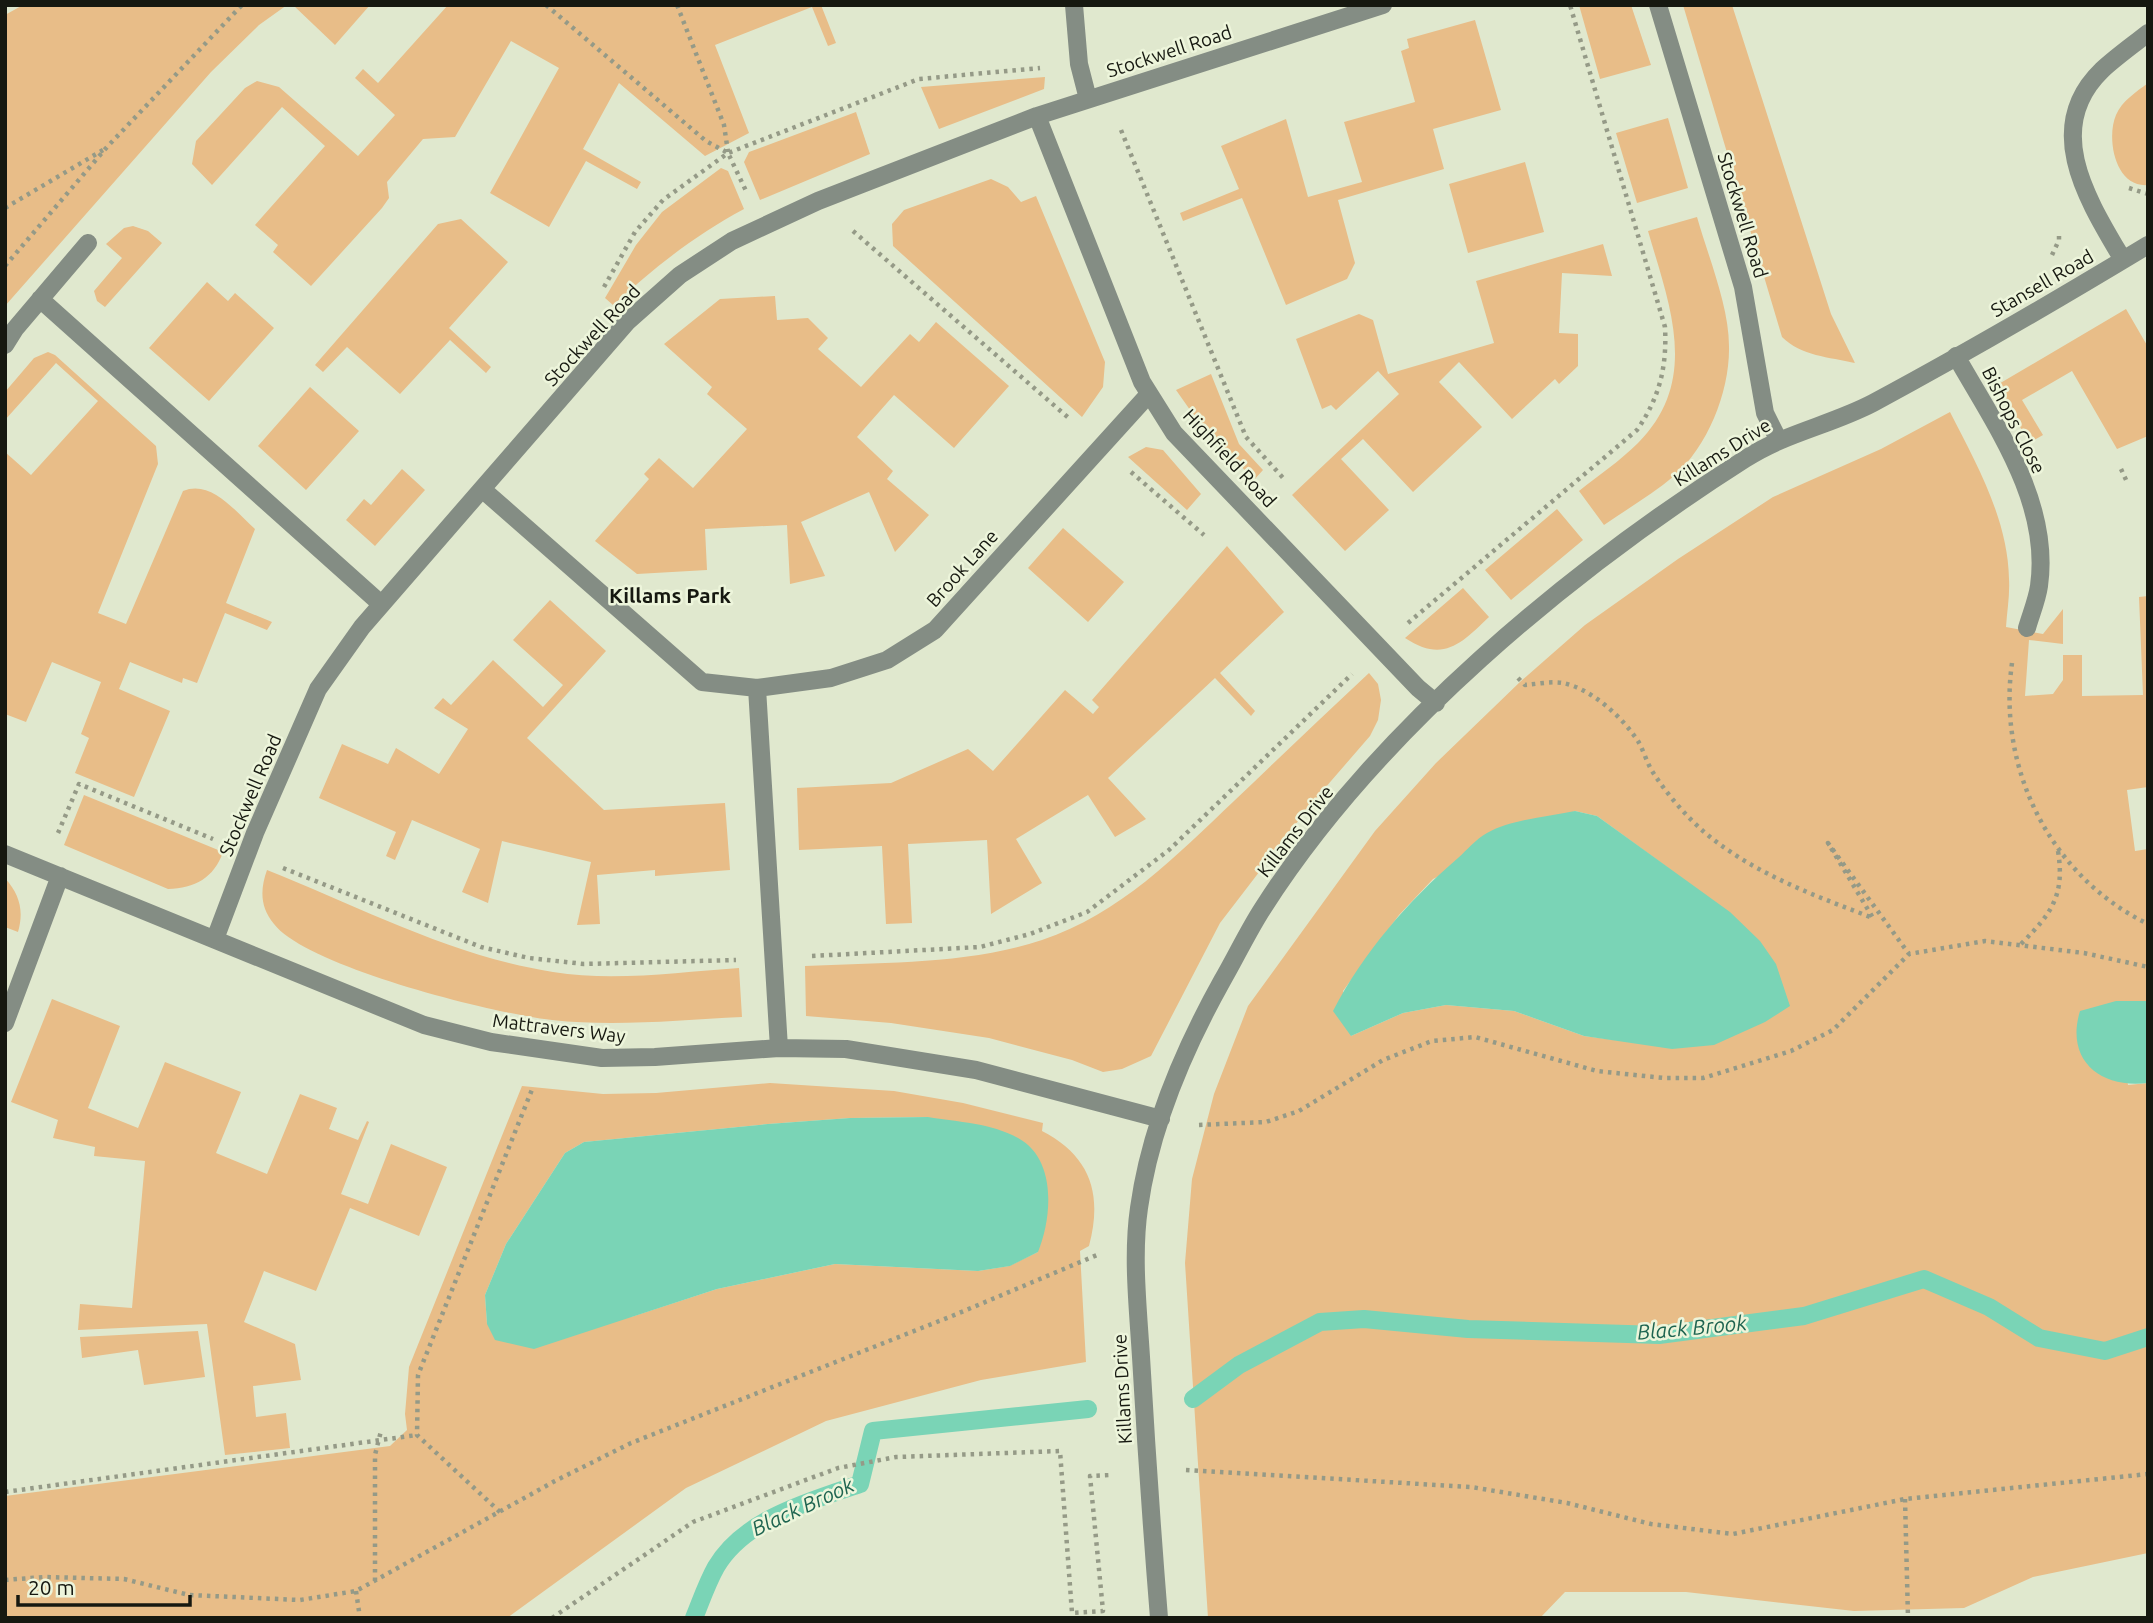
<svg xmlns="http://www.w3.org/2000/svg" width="2153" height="1623" font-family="Ubuntu,sans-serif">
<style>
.green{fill:#e8bd88;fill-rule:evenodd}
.water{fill:#7ad4b6}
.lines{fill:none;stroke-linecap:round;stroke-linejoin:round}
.stream{stroke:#7ad4b6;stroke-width:18}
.path{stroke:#959a87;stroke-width:4.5;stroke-dasharray:3.5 5;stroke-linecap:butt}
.minor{stroke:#848d84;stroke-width:18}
.labels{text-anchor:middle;stroke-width:5;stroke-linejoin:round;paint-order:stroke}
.street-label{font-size:19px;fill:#161810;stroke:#edf5db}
.neighbourhood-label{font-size:21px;font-weight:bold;fill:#161810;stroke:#edf5db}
.water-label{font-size:21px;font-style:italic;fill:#1e6450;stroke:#edf5db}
</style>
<rect width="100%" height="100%" fill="#e0e8ce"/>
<path class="green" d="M23,5H287L259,25L211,72L5,306V15Z
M293,5H370L335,45Z
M448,5H821L836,43L828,46L812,7L715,45L749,133L705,156L619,83L583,149L641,182L637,189L586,161L549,227L490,193L559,68L511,41L455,137L423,139L387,182L389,198L382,208L311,286L273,252L278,245L255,225L325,146L282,107L212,185L192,164L196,141L245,88L257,81L279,87L358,156L395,115L355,78L363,69L378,83Z
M1579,5H1631L1651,65L1600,79Z
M1683,5H1732L1831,314L1855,363C1829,357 1801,356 1782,337Z
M1475,20L1501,110L1433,129L1444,169L1338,200L1355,263L1347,279L1286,305L1242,198L1183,221L1180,213L1239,189L1221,146L1286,119L1308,197L1362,182L1344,122L1415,102L1401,51L1409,48L1407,39Z
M1045,77L1044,89L939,129L921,87Z
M2148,83V185C2115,188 2106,138 2116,115C2122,101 2136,92 2148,83Z
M856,112L870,154L760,200L744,162L749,152Z
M1668,118L1688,188L1637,203L1616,133Z
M1525,162L1544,232L1468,253L1449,184Z
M721,168L728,171L744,209C695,235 654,268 613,305L605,298L636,245L662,212Z
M991,179L1008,187L1021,202L1036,196L1105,362L1103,387L1082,417L893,246L892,224L904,210Z
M1697,217C1708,256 1729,306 1729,346C1730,391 1708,446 1674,476C1653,494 1627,509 1604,525L1579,491C1599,475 1620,461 1638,443C1701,380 1669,304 1648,231Z
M461,219L508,262L449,328L491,367L486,373L450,340L400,394L347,347L323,372L315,365L438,224Z
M133,226L148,231L162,243L105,307L97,301L94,291L122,258L106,244L124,228Z
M1603,244L1612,276L1562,273L1559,333L1578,334V366L1559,384L1555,379L1512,419L1459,362L1439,382L1482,427L1413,492L1363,439L1341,459L1389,510L1345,551L1292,495L1399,394L1378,371L1336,410L1331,405L1322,409L1296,339L1359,314L1373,320L1388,374L1494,343L1476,281Z
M207,282L228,301L235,293L274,328L209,401L149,348Z
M775,296L777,320L808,318L828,338L818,349L861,387L910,334L919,342L936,322L1009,386L954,448L894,395L857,437L893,471L887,479L929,515L895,552L869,492L801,522L825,576L790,584L787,525L705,529L707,570L637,574L595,541L649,479L644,474L659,458L693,488L747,429L707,394L712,387L664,344L720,299Z
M2126,309L2148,347V436L2117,449L2072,371L2022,400L2043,435L2029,443L1997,385Z
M48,352L55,355L156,446L158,464L98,613L126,624L183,491C211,479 236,512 255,529L226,603L272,622L267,630L225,613L197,683L183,678L182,683L130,662L119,689L170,711L134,797L75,773L89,738L81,734L101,682L52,662L26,722L5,714V452L31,475L98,401L56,363L5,420V392L34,358Z
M1211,374L1239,444L1263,470L1254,480L1195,417L1176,390Z
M310,387L359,431L306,490L258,446Z
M1950,412C1976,463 2008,519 2009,579C2010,595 2007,611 2006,627L2043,634L2063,609V644L2029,640L2025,696L2053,694L2063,680V655H2082V696L2143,695L2139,597L2148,596V787L2127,790L2135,851L2148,849V1001H2116L2128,1085L2148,1083V1553L2033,1577L1964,1608L1854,1611L1686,1592H1565L1540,1618H1208L1185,1263L1192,1179L1214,1094L1248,1006L1375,831L1436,763L1521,681L1585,625L1678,559L1773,497L1881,449ZM1575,811L1597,816L1671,870L1623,1041L1584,1036L1514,1011L1446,1005L1403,1013L1351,1036L1343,991L1399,915L1433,879Z
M1146,447L1163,450L1201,494L1187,510L1128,457Z
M402,469L425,490L375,546L346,520L364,499L371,505Z
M1557,509L1583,540L1511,600L1485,570Z
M1063,528L1124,582L1088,622L1028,568Z
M1227,546L1284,612L1220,673L1255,711L1251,716L1215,678L1108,778L1146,819L1115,837L1088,795L1016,839L1042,883L991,914L987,840L908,844L912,923L886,924L882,846L799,850L797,788L891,783L968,749L993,771L1065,690L1093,714L1099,707L1092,700Z
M1463,588L1489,617C1461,644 1443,663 1405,638Z
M550,600L606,651L527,738L604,810L725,803L730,870L655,876V870L597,875L600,924L577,925L591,862L502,841L488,903L462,892L480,849L412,820L395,860L386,856L396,832L319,798L342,744L388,764L396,748L439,774L468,729L434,708L443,698L451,705L493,660L543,707L563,685L513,640Z
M1369,673L1378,684L1381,700L1378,720L1370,736L1312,803L1220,923L1151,1056L1122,1069L1103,1072L1072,1060L989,1038L891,1023L806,1016L805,966C884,962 966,965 1042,940C1120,914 1176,856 1234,801C1279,758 1324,715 1369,673Z
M84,795L223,852C214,878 195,888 168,889L64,845Z
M267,870C360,907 454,957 553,972C614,982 678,972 739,968L742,1017C679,1020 615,1027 552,1020C495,1014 307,967 274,924C260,907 260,890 267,870Z
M5,878C20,895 24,911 18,932L5,927Z
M52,999L120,1026L88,1108L138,1128L165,1062L241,1092L216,1153L267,1174L300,1094L337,1108L329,1129L358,1140L367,1121L369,1122L341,1194L368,1204L391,1144L447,1167L419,1236L350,1208L316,1291L264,1271L244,1322L295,1344L301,1380L253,1386L256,1417L286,1413L290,1448L225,1455L207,1324L78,1330L80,1304L132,1308L145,1161L94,1156L95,1147L53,1138L58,1120L11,1102Z
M770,1083L894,1091L963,1103L1043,1123L1042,1131C1090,1156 1103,1193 1089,1246L1080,1251L1086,1362L981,1380L826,1421L686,1488L507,1618H5V1496L390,1446L407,1430L405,1414L409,1367L522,1086L603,1094L656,1093ZM928,1117L1038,1252L1009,1266L978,1271L835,1264L717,1289L631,1317L487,1324L485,1295L506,1244L565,1153L584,1142L768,1124L850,1118Z
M198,1331L205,1377L144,1385L138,1350L82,1358L80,1337Z"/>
<path class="water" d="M1575,811L1597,816L1730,912L1760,941L1776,964L1790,1006L1765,1022L1714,1045L1672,1049L1584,1036L1514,1011L1446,1005L1403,1013L1351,1036L1333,1011C1363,953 1408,901 1458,858C1467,850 1476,839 1487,833C1512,819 1547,817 1575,811Z
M2116,1001H2148V1083C2100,1089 2065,1060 2080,1011Z
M928,1117C958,1122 991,1123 1018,1138C1057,1159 1052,1218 1038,1252L1010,1266L978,1271L835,1264L717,1289L534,1349L495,1340L487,1324L485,1295L506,1244L565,1153L584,1142L768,1124L850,1118Z"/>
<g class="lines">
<path class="stream" d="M1193,1399L1239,1365L1320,1322L1364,1319L1468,1329L1659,1335L1804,1316L1924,1279L1989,1307L2039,1338L2105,1351L2148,1337
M694,1618C701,1601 707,1583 716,1567C744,1519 810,1501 860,1484L873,1431L1088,1409"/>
<path class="path" d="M546,5L706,141L728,153L747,193
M677,5L724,125L728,152
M1121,130L1246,437L1285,480
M2129,188L2148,194
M5,208L103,150
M853,231L1071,420
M2052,255L2059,240V231
M5,266L107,147L242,5
M604,287L635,232L663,200L728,153L919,79L1040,68
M2121,469L2127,482
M1131,472L1204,535
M1408,623L1637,430C1660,397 1667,366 1665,327L1570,5
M2012,663C1997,769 2051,877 2148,924
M1518,678L1525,685C1537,684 1552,681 1563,683C1592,689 1622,717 1638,741C1644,751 1647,764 1654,774C1667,794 1685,815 1703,831C1752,873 1813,895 1873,918L1828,843L1909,954
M58,833L79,784L213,839
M283,868L481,947L529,958L584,964L736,960
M2021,944C2052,913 2065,895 2058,851
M812,956L980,947L1030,934L1087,912L1169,850L1352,674
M1199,1125L1266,1122L1299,1111L1383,1060L1432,1041L1475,1037L1597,1071L1664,1078H1703L1791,1051L1833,1030L1909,954L1985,941L2084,953L2148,967
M1186,1470L1471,1487L1567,1503L1651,1524L1733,1534L1905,1499L2148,1474
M5,1492L417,1435
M1905,1499L1908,1618
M500,1512L417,1435L418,1375L533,1087
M5,1580L44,1577L124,1579L189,1595L300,1600L356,1591L555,1481L631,1443L952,1316L1097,1255
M375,1581V1455L381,1431
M356,1591L360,1618
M552,1618L693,1522L838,1468L896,1457L1060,1451L1072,1613L1103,1611L1090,1476L1111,1475"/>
<path class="minor" d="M1074,5L1079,64L1088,99
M1658,5L1743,287L1765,413L1778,439
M1037,116L1142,382L1174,433L1418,688L1436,703
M2123,260C2089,202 2041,129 2102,70C2116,57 2133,45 2148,33
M40,299L381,604
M5,345L15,329L88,243
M1956,356C1995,425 2051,502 2039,586C2037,600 2031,614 2027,628
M482,489L702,682L757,688L831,678L887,660L935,630L1149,394
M757,688L779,1048
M5,854L424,1025L491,1042L602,1058L655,1057L779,1048L846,1049L976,1070L1161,1119
M215,939L255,833L318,689L362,627L627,322L680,275L732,241L818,201L1037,116L1383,5
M5,1023L60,876
M1159,1618C1152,1531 1146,1444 1141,1357C1138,1308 1132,1256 1139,1208C1150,1128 1183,1051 1222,981C1236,957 1248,931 1263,908C1376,731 1569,571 1745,459C1785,433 1831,425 1873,403C1966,353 2057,300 2148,245"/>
</g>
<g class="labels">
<g class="street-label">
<text transform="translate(1169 51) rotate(-18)" y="7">Stockwell Road</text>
<text transform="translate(1743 215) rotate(73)" y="7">Stockwell Road</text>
<text transform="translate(2042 283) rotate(-30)" y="7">Stansell Road</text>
<text transform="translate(592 335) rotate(-47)" y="7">Stockwell Road</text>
<text transform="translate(2014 420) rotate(63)" y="7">Bishops Close</text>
<text transform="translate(1722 452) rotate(-32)" y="7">Killams Drive</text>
<text transform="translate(1230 458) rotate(47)" y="7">Highfield Road</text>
<text transform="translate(962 568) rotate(-48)" y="7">Brook Lane</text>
<text transform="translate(250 795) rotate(-67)" y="7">Stockwell Road</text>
<text transform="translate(1295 831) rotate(-52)" y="7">Killams Drive</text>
<text transform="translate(559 1028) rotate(7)" y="7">Mattravers Way</text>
<text transform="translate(1122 1389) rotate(-93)" y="7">Killams Drive</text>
</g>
<g class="neighbourhood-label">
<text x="670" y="603">Killams Park</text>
</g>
<g class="water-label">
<text transform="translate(1692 1328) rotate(-5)" y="7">Black Brook</text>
<text transform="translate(803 1507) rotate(-25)" y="7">Black Brook</text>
</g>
</g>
<rect width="2153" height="1623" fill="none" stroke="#161810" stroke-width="14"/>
<path d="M18 1595v10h172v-10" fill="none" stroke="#161810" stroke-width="3.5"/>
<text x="28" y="1595" font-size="21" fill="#161810" stroke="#edf5db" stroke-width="5" paint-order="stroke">20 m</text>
</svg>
